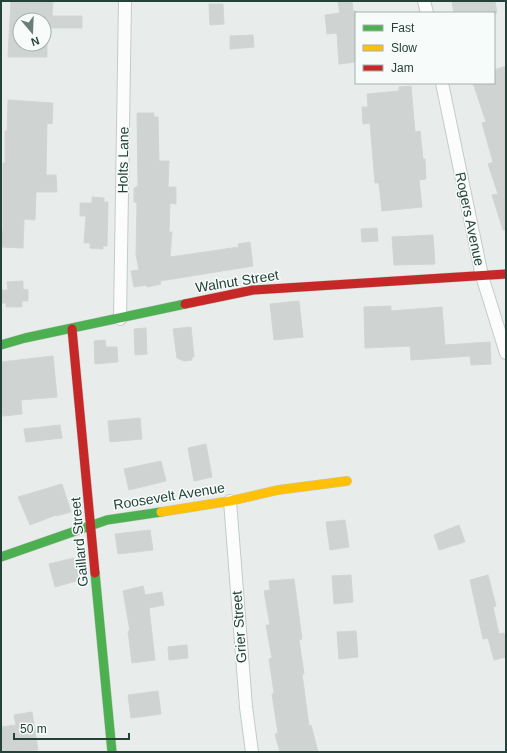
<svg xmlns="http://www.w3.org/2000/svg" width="507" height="753" font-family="Arial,sans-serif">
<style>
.building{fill:#cfd4d2;stroke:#d1d6d4}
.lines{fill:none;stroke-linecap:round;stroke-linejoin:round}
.street-casing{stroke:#c5cac8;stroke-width:14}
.fast-casing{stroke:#c3cbc8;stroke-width:10}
.slow-casing{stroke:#c3cbc8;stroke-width:10}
.jam-casing{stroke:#c3cbc8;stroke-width:10}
.street{stroke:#fcfcfc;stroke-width:12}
.fast{stroke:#4caf50;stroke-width:9}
.slow{stroke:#ffc107;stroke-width:9}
.jam{stroke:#c62828;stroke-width:9}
.labels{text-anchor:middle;stroke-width:3;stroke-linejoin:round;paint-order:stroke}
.street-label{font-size:14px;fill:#24423a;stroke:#f7fbf9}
</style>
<rect width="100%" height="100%" fill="#e8edeb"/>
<path class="building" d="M11,1H53L52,16H82V28H44V20L20,19V44H47V57H8Z
M352,1L353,11H356V62L339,64L337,33L327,34L325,15L340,13L338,2Z
M452,1H495L497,13H454Z
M209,4H223L224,24L210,25Z
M253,35L254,47L230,49V36Z
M506,66V230H503L492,195L498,194L488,164L493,162L482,123L486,122L473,83H494V70Z
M411,86L415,132L420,131L423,159H425L426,179L419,180L422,207L382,211L379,183H375L370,123L363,124L362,107H368L367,94L399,91V87Z
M8,100L53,103L52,124L47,123L46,175H56L57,192H36L35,220L24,219L23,248L1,247V231H3V163H5V131H7Z
M137,113H154V117H158L159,161H169L168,187H176V204L170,203L169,232H172L170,257L239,247L238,244L250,242L253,266L160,281L161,284L147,287L146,285L134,287L131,271L139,270L136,255L137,203L134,202V188L138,186Z
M92,197L104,198V202H108L107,246H103V249L90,248V243H84L86,216H80V203H92Z
M377,228L378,241L362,242L361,229Z
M433,235L435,264L394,265L392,237Z
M23,281V289L28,290V301H22V307H6V303H2V290H8L7,282Z
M299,301L303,337L274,340L270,304Z
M391,306V311L442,307L445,345L490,342L491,364L471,365L470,356L411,360L410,346L365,348L364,307Z
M191,327L194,357H192V360L184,361L177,358L173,329Z
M146,328L147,354L135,355L134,329Z
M105,340L106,347H117L118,362L95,364L94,341Z
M53,356L57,397L21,400L22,414L3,416L1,397V362Z
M140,418L142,439L110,442L108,421Z
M60,425L62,438L26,442L24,429Z
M206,444L212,477L194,481L188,448Z
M161,461L166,481L129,490L124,469Z
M62,484L71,512L56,516V515L30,525L18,497Z
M345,520L349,547L330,550L326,522Z
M459,525L465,542L439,550L434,535Z
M150,530L153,550L118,554L115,534Z
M74,558L80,580L55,587L49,564Z
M351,575L353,602L334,604L332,576Z
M488,575L496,606L493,607L499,634L504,633L506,640V657L494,660L488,638L483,639L470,580Z
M294,579L302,639L299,640L304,674H302L309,726L311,725L318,752H280L275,734L278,733L272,694L274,693L269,659L272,658L266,625H270L264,591L270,590L269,581Z
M143,586L145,595L162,592L164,605L149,608L155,660L132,663L128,631H130L123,591Z
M356,631L358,657L339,659L337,632Z
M187,645L188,658L169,660L168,647Z
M158,691L161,714L131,718L128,695Z
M32,712L38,750L1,752V727L16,725L14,715Z"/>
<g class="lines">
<g class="street-casing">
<path id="street" d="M424,1L427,13
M442,83L482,276L506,353
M120,319L125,1
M230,501L246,707L252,752"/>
</g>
<g class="fast-casing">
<path id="fast" d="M1,345L25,338L185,304
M1,557L107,520L161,512
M95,573L112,752"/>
</g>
<g class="slow-casing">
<path id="slow" d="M161,512L230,501L278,490L347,481"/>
</g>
<g class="jam-casing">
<path id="jam" d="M185,304L253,290L506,274
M72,329L95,573"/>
</g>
<use href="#street" class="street"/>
<use href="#fast" class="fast"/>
<use href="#slow" class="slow"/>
<use href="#jam" class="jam"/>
</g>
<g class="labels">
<g class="street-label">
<text transform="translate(123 160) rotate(-89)" y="5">Holts Lane</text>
<text transform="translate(470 219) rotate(78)" y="5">Rogers Avenue</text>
<text transform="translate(237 281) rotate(-9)" y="5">Walnut Street</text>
<text transform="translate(169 496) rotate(-9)" y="5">Roosevelt Avenue</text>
<text transform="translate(79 542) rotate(-95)" y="5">Gaillard Street</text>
<text transform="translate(239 627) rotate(-94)" y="5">Grier Street</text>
</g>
</g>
<rect width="507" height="753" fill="none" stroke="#24423a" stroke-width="4"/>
<rect x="355" y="12" width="140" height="72" fill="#f7fbf9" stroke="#a3b1ad"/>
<rect x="363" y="25" width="20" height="6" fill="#4caf50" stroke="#a3b1ad"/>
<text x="391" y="32" font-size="12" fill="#24423a">Fast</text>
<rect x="363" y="45" width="20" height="6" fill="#ffc107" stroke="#a3b1ad"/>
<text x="391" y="52" font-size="12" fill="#24423a">Slow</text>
<rect x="363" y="65" width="20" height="6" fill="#c62828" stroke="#a3b1ad"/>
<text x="391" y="72" font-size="12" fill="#24423a">Jam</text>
<g transform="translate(32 32) rotate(161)"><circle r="19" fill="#f7fbf9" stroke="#a3b1ad"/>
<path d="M0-3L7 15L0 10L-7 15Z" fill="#697e78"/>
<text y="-6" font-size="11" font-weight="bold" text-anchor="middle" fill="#24423a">N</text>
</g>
<path d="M14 733v6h115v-6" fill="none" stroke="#24423a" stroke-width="2"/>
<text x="20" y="733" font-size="12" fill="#24423a" stroke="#f7fbf9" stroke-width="3" paint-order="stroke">50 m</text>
</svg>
